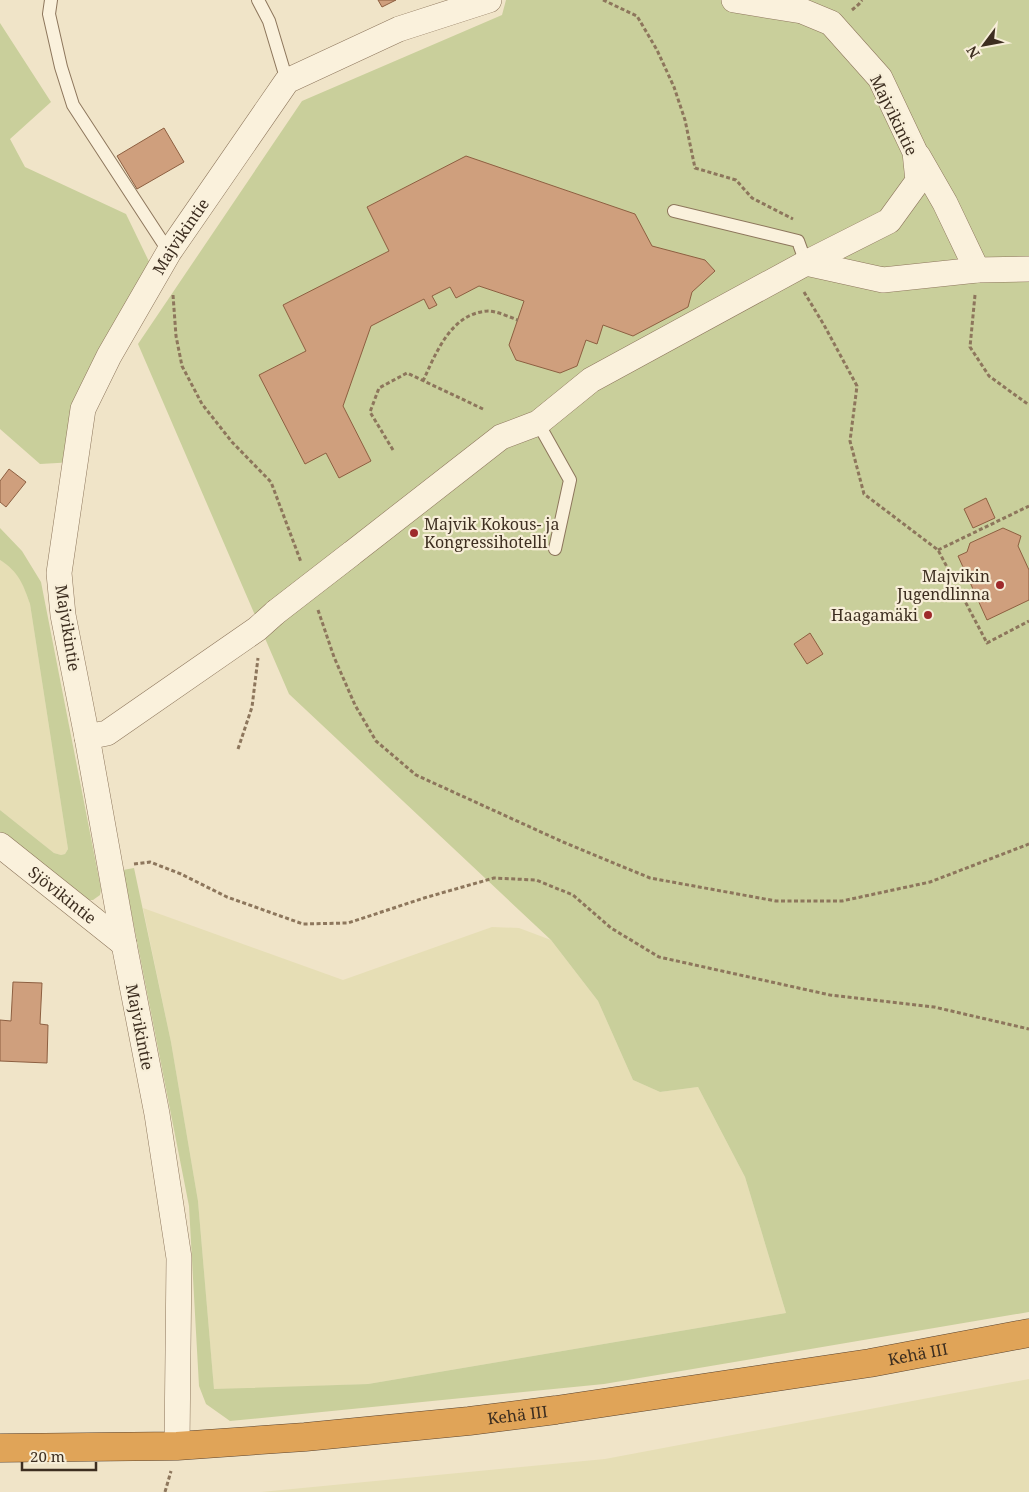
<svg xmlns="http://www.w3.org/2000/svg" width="1029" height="1492" font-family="'Noto Serif',serif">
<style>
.farmland{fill:#e6deb5}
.green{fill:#c9cf9b}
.building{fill:#cf9f7d;stroke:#8d5f41}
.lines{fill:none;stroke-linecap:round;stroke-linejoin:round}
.lane-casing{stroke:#8d765c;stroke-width:14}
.street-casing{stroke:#8d765c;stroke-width:26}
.highway-casing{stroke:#5b4430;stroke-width:29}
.path{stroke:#8d765c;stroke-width:3;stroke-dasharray:4 2.5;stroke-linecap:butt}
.lane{stroke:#faf1dc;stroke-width:12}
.street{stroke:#faf1dc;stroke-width:25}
.highway{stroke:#e0a458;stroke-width:28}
.street-bridge-casing{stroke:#8d765c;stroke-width:26;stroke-linecap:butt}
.street-bridge{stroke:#faf1dc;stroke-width:25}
.poi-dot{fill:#9e2a2b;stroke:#f7eed8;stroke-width:2}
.labels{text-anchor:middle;stroke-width:4.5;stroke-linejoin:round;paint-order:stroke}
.street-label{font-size:16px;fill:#3d2e20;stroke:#f7eed8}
.poi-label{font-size:16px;fill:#3d2e20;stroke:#f7eed8;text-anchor:end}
</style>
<rect width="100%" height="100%" fill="#f0e4c8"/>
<path class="farmland" d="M0,560L11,567L21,579L30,604L68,849L65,854L61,855L54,853L0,810Z
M143,908L343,980L492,927L519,928L551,940L598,1001L633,1080L660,1092L698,1087L745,1177L786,1313L368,1384L214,1390L198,1201L171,1042Z
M1029,1379V1492H261L605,1459Z"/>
<path class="green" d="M506,0H1029V1312L604,1384L230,1421L206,1404L199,1386L189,1206L123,870L134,868L171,1042L198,1201L214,1389L368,1384L786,1313L745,1177L698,1087L660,1092L633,1080L598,1001L551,940L289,694L138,344L302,101L502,15Z
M0,23L51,102L10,139L25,167L126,214L156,276L103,368L75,462L40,464L0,429Z
M0,528L22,551L41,582L101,889L100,895L93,900H86L0,834V810L54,853L61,855L65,854L68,849L30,604C23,584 19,572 0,560Z"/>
<path class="building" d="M378,0H396L382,7Z
M164,128L184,162L137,189L117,156Z
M466,156L635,214L652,246L705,260L715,271L692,292L688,307L633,336L603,325L597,344L586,340L577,366L560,373L516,360L509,345L524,301L479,286L456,298L450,287L432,296L437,305L429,309L424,299L371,326L343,406L371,461L339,478L326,453L305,464L259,375L306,351L283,305L389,251L367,207Z
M9,469L26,482L6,507L0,502V481Z
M986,498L995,518L973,528L964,509Z
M1003,528L1021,536L1018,546L1029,570V600L987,620L958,556L967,552L970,543Z
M810,633L823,654L807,664L794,644Z
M13,982L42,983L40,1024L48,1025L47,1063L0,1061V1020L11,1021Z"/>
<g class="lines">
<g class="lane-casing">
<path id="lane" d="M51,0L49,14L61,67L73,105L169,252
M258,0L269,21L287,81
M674,211L798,241L806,263
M538,423L570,480L555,549"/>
</g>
<g class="street-casing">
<g id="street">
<path d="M918,156L945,203L977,270"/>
<path d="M806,263L883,280L977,270L1029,269"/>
<path d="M351,554L501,437L538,423L591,380L806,263L889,221L918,181L915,152L880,78L831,23L802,11L734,0"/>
<path d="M87,737L107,733L257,629L276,612"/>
<path id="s1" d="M0,845L124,944"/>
<path id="s2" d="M177,1446L179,1258L157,1114L124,944L87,737L63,615L59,573L83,409L109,356L169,252L287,81L399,29L489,0"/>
</g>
</g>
<g class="highway-casing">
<g id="highway">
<path id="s3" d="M0,1448L177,1446L305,1437L469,1421L556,1410L870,1363L1029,1333"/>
</g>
</g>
<path class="path" d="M603,0L637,16L657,50L674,87L685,120L695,168L736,180L752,198L793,219
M852,10L859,4L862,0
M804,292L824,325L857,386L850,441L864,494L938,550L987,643L1029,621
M173,295L176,336L182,366L202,404L232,442L271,482L301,562
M975,295L970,347L989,376L1029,405
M423,381C436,353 451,313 488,311C497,311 509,317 518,320
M393,450L370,412L379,388L407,373L483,409
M938,550L1029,506
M318,610L334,657L355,705L376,741L416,775L563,842L650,878L776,901H842L930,882L1029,844
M238,749L252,707L258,658
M134,864L150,862L181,874L227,897L303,924L348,923L424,898L494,878L536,880L573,895L611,928L659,957L830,995L934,1007L1029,1029
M165,1492L171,1471"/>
<use href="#lane" class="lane"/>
<use href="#street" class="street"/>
<use href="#highway" class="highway"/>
<g class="street-bridge-casing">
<path id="street-bridge" d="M276,612L351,554"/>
</g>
<use href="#street-bridge" class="street-bridge"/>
</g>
<g class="poi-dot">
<circle cx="414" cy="533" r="5"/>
<circle cx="1000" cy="585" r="5"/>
<circle cx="928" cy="615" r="5"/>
</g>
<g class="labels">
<g class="street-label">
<text transform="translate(894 115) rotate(64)" y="6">Majvikintie</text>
<text dy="6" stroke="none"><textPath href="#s2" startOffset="1248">Majvikintie</textPath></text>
<text transform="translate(68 628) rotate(81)" y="6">Majvikintie</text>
<text dy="6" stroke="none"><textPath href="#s1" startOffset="80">Sjövikintie</textPath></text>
<text transform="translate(140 1027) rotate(79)" y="6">Majvikintie</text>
<text dy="6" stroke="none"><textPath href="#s3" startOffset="924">Kehä III</textPath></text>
<text dy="6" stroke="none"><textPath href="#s3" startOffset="519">Kehä III</textPath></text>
</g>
<g class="poi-label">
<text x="424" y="530" text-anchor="start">Majvik Kokous- ja<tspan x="424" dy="18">Kongressihotelli</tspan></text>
<text x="990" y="582">Majvikin<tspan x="990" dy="18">Jugendlinna</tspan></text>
<text x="918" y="621">Haagamäki</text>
</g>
</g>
<g transform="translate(984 45) rotate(238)" stroke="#f7eed8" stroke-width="4" paint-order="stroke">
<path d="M0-4L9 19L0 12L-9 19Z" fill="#3d2e20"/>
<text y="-8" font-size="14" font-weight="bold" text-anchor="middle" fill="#3d2e20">N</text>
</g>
<path d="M22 1462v8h74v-8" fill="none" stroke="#3d2e20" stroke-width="2.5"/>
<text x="30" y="1462" font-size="15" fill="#3d2e20" stroke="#f7eed8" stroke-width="4" paint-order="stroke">20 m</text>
</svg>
